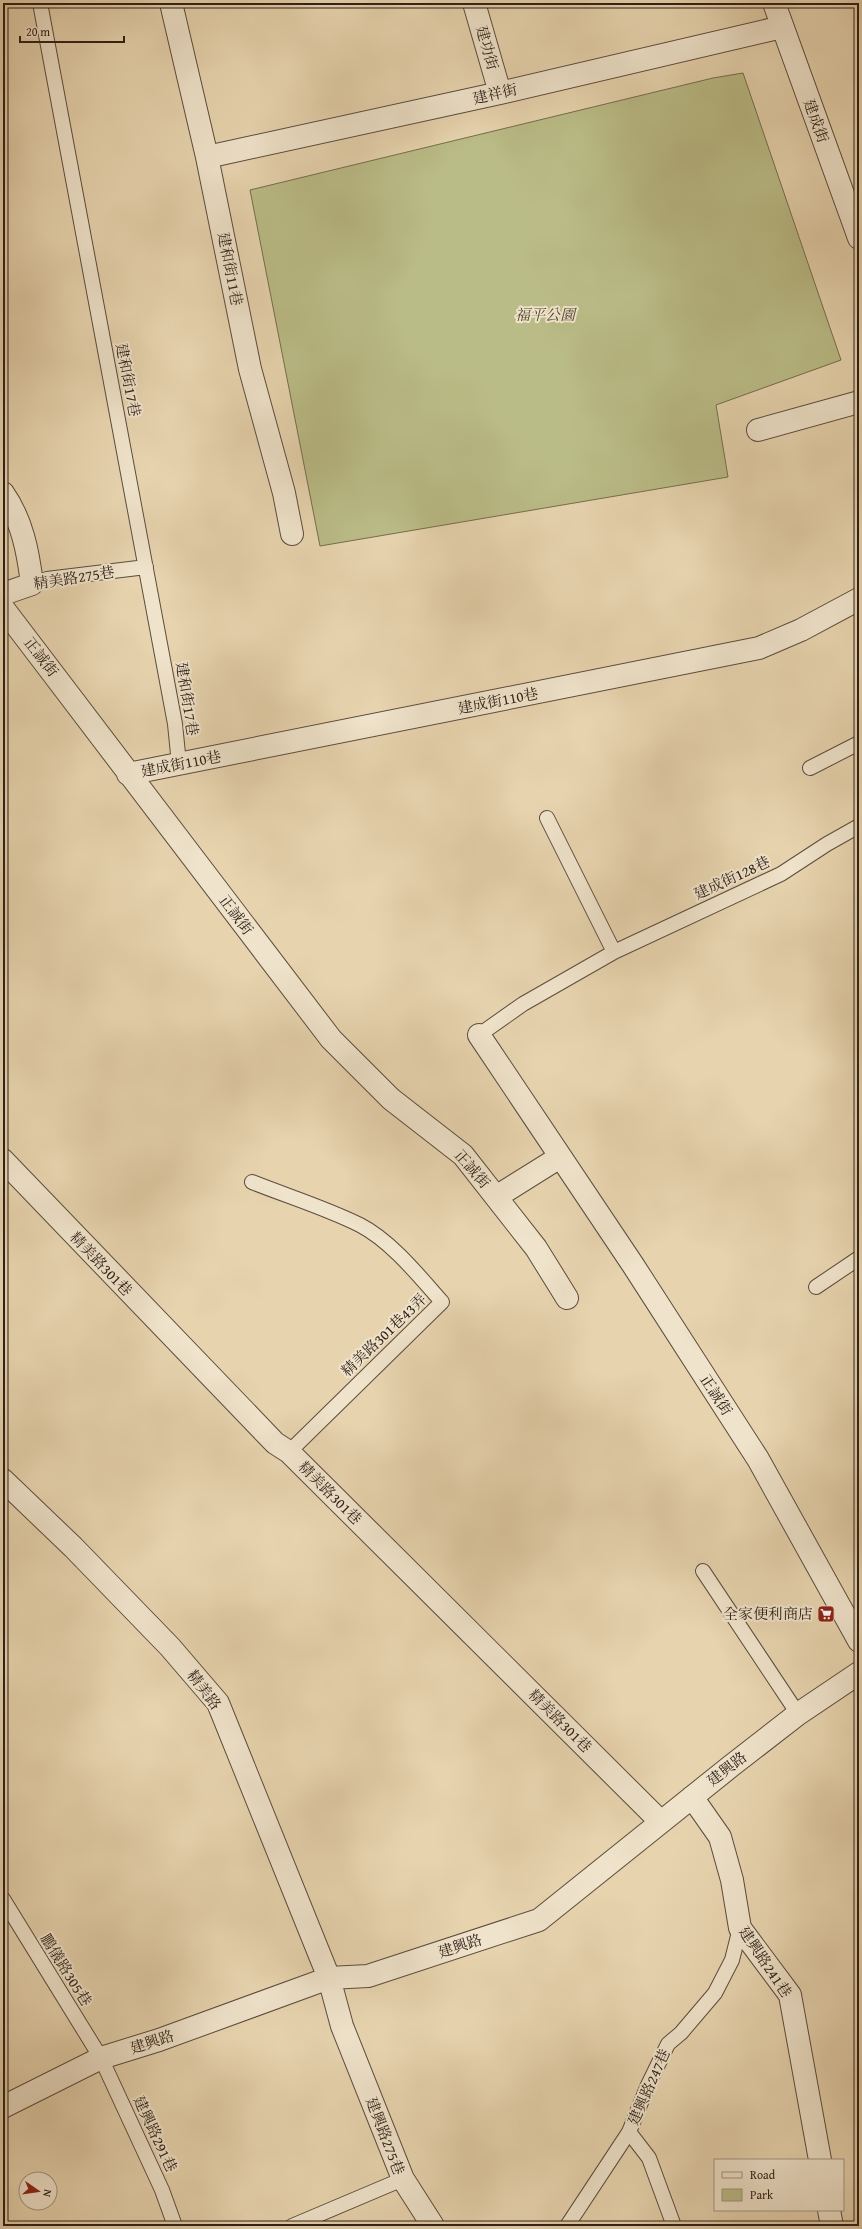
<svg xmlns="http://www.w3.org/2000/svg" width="862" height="2229" font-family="'Gentium Book Plus','Noto Serif TC',serif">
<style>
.green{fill:#babc87;stroke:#746e4f}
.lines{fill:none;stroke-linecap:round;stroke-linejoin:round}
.service-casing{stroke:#5c4c3d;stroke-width:16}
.minor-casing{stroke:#5c4c3d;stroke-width:24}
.service{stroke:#efe3cb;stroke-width:14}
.minor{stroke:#efe3cb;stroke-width:22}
.labels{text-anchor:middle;stroke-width:4;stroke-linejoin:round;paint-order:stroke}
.street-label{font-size:15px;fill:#2e1f17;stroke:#efe3cb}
.park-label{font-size:15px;font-style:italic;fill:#514633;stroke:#efe3cb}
.poi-label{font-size:15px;fill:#2e1f17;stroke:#efe3cb;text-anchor:end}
</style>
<rect width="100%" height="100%" fill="#e7d4af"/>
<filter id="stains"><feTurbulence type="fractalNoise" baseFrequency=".005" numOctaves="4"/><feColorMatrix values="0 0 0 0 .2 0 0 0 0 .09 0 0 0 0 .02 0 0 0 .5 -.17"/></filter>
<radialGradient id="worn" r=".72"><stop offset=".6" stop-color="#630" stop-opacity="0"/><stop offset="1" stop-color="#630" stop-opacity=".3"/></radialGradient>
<path class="green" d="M743,73L841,360L716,405L728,477L320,546L250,190L713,78Z"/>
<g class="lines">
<g class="service-casing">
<path id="service" d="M40,3L175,724L179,764
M32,584L47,579L146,567
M810,768L859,743
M547,818L614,952
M479,1035L523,1004L614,952L781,874L827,844L859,826
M252,1182C287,1196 326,1208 360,1225C391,1241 419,1276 442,1302L289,1452
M816,1287L859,1258
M703,1571L798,1714
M3,1899L101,2058L162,2190L175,2226
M629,2132L649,2158L674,2226
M292,2226L403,2179
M567,2226L629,2132L648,2085L668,2044L681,2033L715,1993L732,1960L740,1928"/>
</g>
<g class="minor-casing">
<path id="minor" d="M171,3L207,157L250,369L284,493L292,534
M474,3L500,93
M774,3L859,238
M207,157L500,93L782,27
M758,430L859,402
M3,493C22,520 28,551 32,584L3,594
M3,608L331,1039L391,1099L463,1155L536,1248L567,1298
M128,774L759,648L801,630L859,599
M479,1035L633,1265L758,1459L859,1641
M3,1160L275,1443L289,1452L661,1822
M496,1197L560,1157
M3,1480L73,1547L170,1647L218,1703L329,1978L342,2026L403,2179L433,2226
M692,1797L720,1837L732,1880L740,1928L790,1995L820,2160
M3,2107L101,2058L159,2040L329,1978L368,1976L539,1920L731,1766L798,1714L859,1673
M829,2210L832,2226"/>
</g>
<use href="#service" class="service"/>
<use href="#minor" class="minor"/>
</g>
<defs>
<g id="supermarket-square" transform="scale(0.9)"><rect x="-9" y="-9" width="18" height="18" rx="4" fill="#8f2418" stroke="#efe3cb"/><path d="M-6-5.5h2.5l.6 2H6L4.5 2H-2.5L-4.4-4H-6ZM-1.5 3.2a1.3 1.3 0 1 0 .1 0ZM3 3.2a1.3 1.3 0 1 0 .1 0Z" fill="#fff"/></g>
</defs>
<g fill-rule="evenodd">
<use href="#supermarket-square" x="826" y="1614"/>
</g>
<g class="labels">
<g class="street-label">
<text transform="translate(487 48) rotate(74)" y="5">建功街</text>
<text transform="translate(495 94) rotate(-13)" y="5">建祥街</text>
<text transform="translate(816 121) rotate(70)" y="5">建成街</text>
<text transform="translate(230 269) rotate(79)" y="5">建和街11巷</text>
<text transform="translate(128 380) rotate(79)" y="5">建和街17巷</text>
<text transform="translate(74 578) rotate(-9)" y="5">精美路275巷</text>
<text transform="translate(41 657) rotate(52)" y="5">正誠街</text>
<text transform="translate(187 699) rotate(81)" y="5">建和街17巷</text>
<text transform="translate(498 701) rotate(-11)" y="5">建成街110巷</text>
<text transform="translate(181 764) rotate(-11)" y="5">建成街110巷</text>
<text transform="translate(732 878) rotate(-25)" y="5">建成街128巷</text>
<text transform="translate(236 915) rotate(53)" y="5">正誠街</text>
<text transform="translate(472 1169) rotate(49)" y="5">正誠街</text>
<text transform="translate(101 1264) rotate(46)" y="5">精美路301巷</text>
<text transform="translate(384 1335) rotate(-44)" y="5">精美路301巷43弄</text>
<text transform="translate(716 1395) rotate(57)" y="5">正誠街</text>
<text transform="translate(330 1493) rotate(45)" y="5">精美路301巷</text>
<text transform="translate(204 1690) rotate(53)" y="5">精美路</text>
<text transform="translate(560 1721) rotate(45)" y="5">精美路301巷</text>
<text transform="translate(727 1769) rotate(-38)" y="5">建興路</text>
<text transform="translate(460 1946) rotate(-18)" y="5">建興路</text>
<text transform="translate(765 1962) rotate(56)" y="5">建興路241巷</text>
<text transform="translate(66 1970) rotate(58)" y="5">鵬儀路305巷</text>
<text transform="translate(152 2042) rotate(-18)" y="5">建興路</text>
<text transform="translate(649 2087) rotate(-66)" y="5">建興路247巷</text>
<text transform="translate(155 2134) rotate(65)" y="5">建興路291巷</text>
<text transform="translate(385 2136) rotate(69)" y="5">建興路275巷</text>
</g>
<g class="park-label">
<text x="545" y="320">福平公園</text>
</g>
<g class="poi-label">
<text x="813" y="1619">全家便利商店</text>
</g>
</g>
<rect width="862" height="2229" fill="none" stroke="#e7d4af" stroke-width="16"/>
<rect x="4" y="4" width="854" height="2221" fill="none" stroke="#2e1f17" stroke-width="2"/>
<rect x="8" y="8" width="846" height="2213" fill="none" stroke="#2e1f17"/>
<rect x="714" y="2159" width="130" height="52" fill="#efe3cb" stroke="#a29583"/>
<rect x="722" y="2172" width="20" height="6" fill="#efe3cb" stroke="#a29583"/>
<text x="750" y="2179" font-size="12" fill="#2e1f17">Road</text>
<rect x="722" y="2189" width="20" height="12" fill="#babc87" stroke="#a29583"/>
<text x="750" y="2199" font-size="12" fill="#2e1f17">Park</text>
<g transform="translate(38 2191) rotate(103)"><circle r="19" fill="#efe3cb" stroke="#a29583"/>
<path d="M0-3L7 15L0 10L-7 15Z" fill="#8f2418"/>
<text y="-6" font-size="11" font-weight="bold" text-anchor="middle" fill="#2e1f17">N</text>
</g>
<path d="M20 36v6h104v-6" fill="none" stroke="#2e1f17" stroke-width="2"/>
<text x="26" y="36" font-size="12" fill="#2e1f17" stroke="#efe3cb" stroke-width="3" paint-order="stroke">20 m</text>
<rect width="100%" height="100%" filter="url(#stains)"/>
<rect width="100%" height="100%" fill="url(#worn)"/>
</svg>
